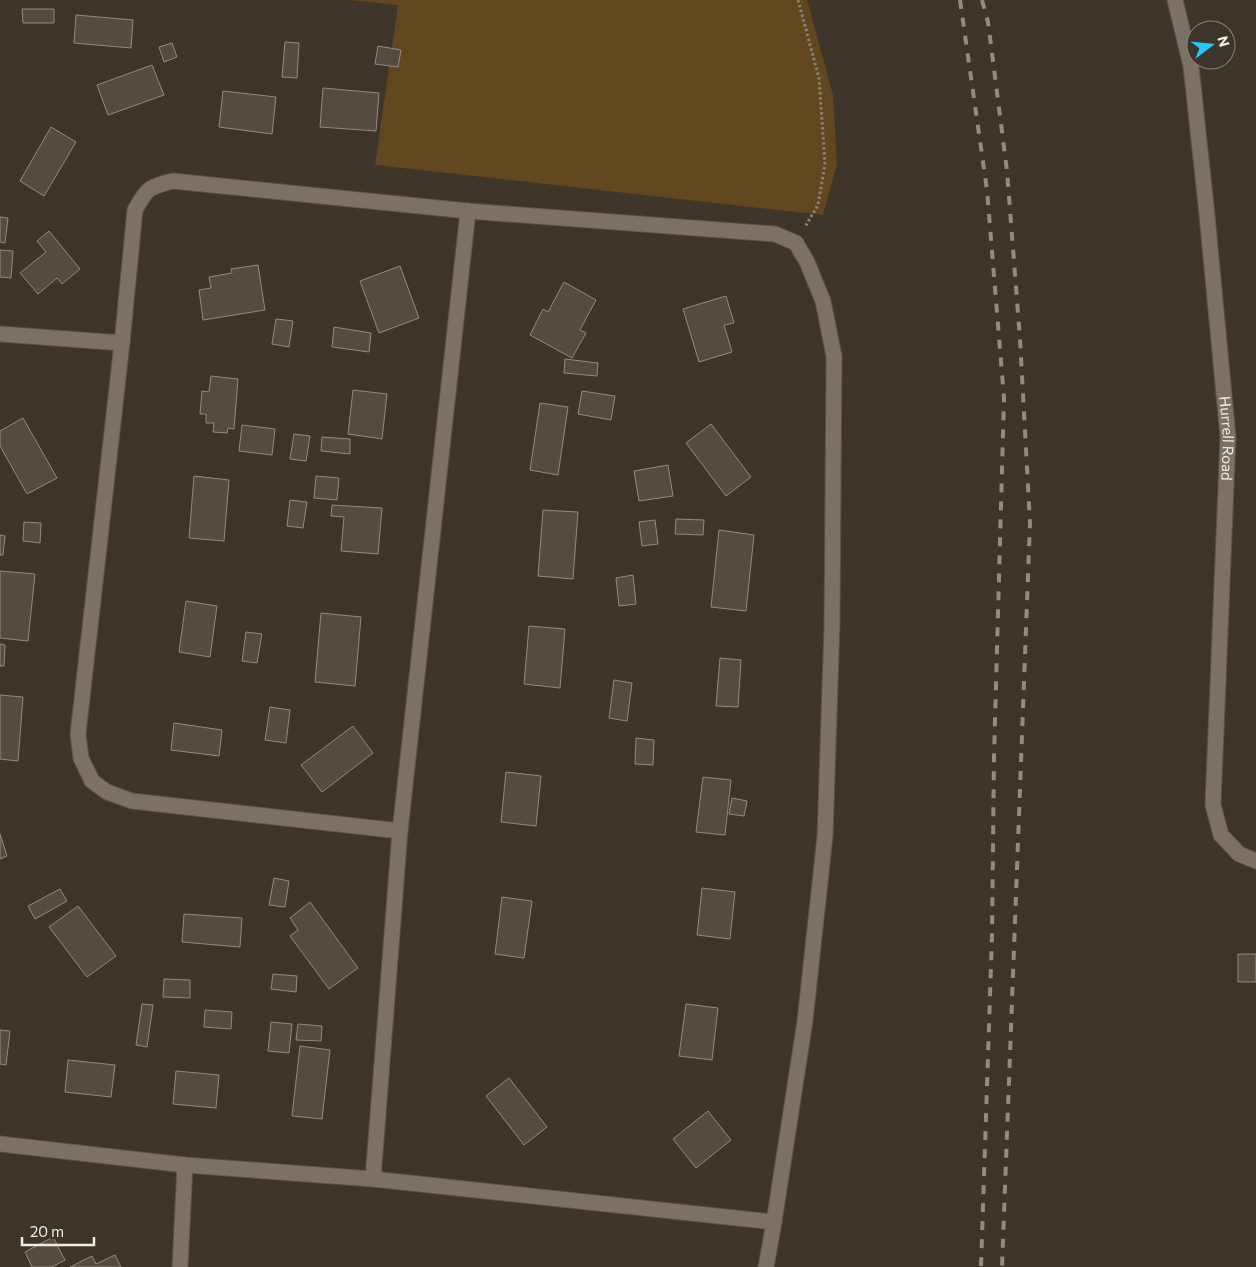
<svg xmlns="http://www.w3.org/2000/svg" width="1256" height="1267" font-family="Commissioner,sans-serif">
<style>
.green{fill:#60471e}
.building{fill:#544c40;stroke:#948b7e}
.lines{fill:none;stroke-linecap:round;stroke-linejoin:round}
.minor-casing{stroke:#5a5249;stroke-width:17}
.path{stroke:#888177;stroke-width:3;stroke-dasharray:2.5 2.5;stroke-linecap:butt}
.minor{stroke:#7b7265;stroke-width:15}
.rail{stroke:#918b81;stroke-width:4;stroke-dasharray:9 9;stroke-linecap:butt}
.labels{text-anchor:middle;stroke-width:5;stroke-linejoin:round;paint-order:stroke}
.street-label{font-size:15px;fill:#f2ede5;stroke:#3d352a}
</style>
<rect width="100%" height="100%" fill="#3d352a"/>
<path class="green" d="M350,0H807L833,95L837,164L823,215L375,165L398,5Z"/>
<path class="building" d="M22,9H54V23H23Z
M76,15L133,20L131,48L74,43Z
M285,42L299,43L297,78L282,77Z
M172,43L177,57L164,62L159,47Z
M378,46L401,50L398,67L375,64Z
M152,65L164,95L108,115L97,85Z
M323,88L379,93L376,131L320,127Z
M223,91L276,97L272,134L219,127Z
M51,127L76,142L44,196L20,181Z
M0,217L8,218L5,243L0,242Z
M49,231L80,269L62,284L57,278L38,294L20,273L46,252L37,241Z
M0,250L13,251L11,278L0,277Z
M258,265L265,310L203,320L199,290L211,288L209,277L232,273L231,269Z
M400,266L419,318L379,333L360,281Z
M564,282L596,300L580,330L586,333L572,358L530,335L543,309L548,312Z
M726,296L734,323L724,325L732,352L699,362L683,309Z
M276,319L293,321L289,347L272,344Z
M334,327L371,333L369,352L332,347Z
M565,359L598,363L597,376L564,373Z
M211,376L238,379L234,429L228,428L227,433L213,432L214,423H206V414H200L202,391L209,392Z
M353,390L387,394L382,439L348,434Z
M582,391L615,396L611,420L578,414Z
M540,403L568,407L558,475L530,470Z
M23,418L57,478L27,494L0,446V431Z
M711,424L751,477L726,496L686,443Z
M242,425L275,429L272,455L239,451Z
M294,434L310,436L306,461L290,459Z
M322,437L350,439V454L321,451Z
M668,465L673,496L639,501L634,471Z
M194,476L229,480L224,541L189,538Z
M316,476L339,478L337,500L314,498Z
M290,500L307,502L303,528L287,526Z
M332,505L382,508L378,554L341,551L344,517L331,516Z
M543,510L578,512L573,579L538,576Z
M676,519L704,520L703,535L675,534Z
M655,520L658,544L642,546L639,522Z
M24,522L41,523L40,543L23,541Z
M719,530L754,535L746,611L711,607Z
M0,535L5,536L3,555H0Z
M0,571L35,574L28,641L0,638Z
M633,575L636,604L619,606L616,578Z
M186,601L217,606L210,657L179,652Z
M321,613L361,617L355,686L315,682Z
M529,626L565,629L560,688L524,684Z
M246,632L262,634L257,663L242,661Z
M0,644L5,645L4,666H0Z
M720,658L741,660L738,707L716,706Z
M614,680L632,683L627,721L609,718Z
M0,695L23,697L18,761L0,759Z
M270,707L290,710L286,743L265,740Z
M174,723L222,730L219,756L171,750Z
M353,726L373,753L322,792L301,765Z
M636,738L654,740L653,765L635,764Z
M506,772L541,776L536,826L501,822Z
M703,777L731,780L725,835L696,832Z
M732,798L747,801L744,816L729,814Z
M0,834L7,856L0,859Z
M274,878L289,881L285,907L269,905Z
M702,888L735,892L730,939L697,935Z
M60,889L67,901L35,919L28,906Z
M502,897L532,901L524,958L495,954Z
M310,902L358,968L329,989L290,936L298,930L290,918Z
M78,906L116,956L87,977L49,927Z
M184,914L242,918L240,947L182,942Z
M1238,954H1256V982H1238Z
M273,974L297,976L296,992L271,989Z
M164,979L190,980V998L163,997Z
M142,1004L153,1005L147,1047L136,1045Z
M686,1004L718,1008L712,1060L679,1056Z
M205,1010L232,1012L231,1029L204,1027Z
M271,1022L292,1024L289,1053L268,1051Z
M298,1024L322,1026L321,1041L296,1040Z
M0,1030L10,1031L6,1065L0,1064Z
M300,1046L330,1050L322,1119L292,1116Z
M68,1060L115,1065L111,1097L65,1092Z
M176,1071L219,1075L216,1108L173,1104Z
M509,1078L547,1127L524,1145L486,1096Z
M708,1111L731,1140L696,1168L673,1139Z
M53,1237L65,1260L52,1267H32L25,1252Z
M115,1255L121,1267H70L92,1256L96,1264Z"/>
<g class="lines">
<g class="minor-casing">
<g id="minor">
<path id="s1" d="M1175,0L1191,66L1207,215L1228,437L1213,805L1221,835L1239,854L1256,861"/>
<path d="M0,334L122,343L135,210C147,188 149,187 173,181L468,211L775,234L796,243L807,262L823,301L834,356L832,625L825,836L805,1021L774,1222L373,1179L185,1165L0,1144"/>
<path d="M122,343L78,734L81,758L92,781L107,792L132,801L400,831L468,211"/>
<path d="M373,1179L400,831"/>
<path d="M180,1267L185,1165"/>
<path d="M766,1267L774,1222"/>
</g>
</g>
<path class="path" d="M798,0L819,78L825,164L818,205L805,227"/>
<use href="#minor" class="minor"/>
<path class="rail" d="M960,0L987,190L1004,398L994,757L992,935L981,1267
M982,0L988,22L1007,171L1020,339L1030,523L1002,1267"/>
</g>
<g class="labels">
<g class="street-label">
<text dy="5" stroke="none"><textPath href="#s1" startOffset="442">Hurrell Road</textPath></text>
</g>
</g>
<g transform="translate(1211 45) rotate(74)"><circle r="24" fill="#3d352a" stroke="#857f75"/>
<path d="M0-4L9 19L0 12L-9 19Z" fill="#26c9fe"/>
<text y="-8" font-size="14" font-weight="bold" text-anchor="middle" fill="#f2ede5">N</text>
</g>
<path d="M22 1237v8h72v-8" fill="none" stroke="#f2ede5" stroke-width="2.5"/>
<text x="30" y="1237" font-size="15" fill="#f2ede5" stroke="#3d352a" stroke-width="4" paint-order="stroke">20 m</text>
</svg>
